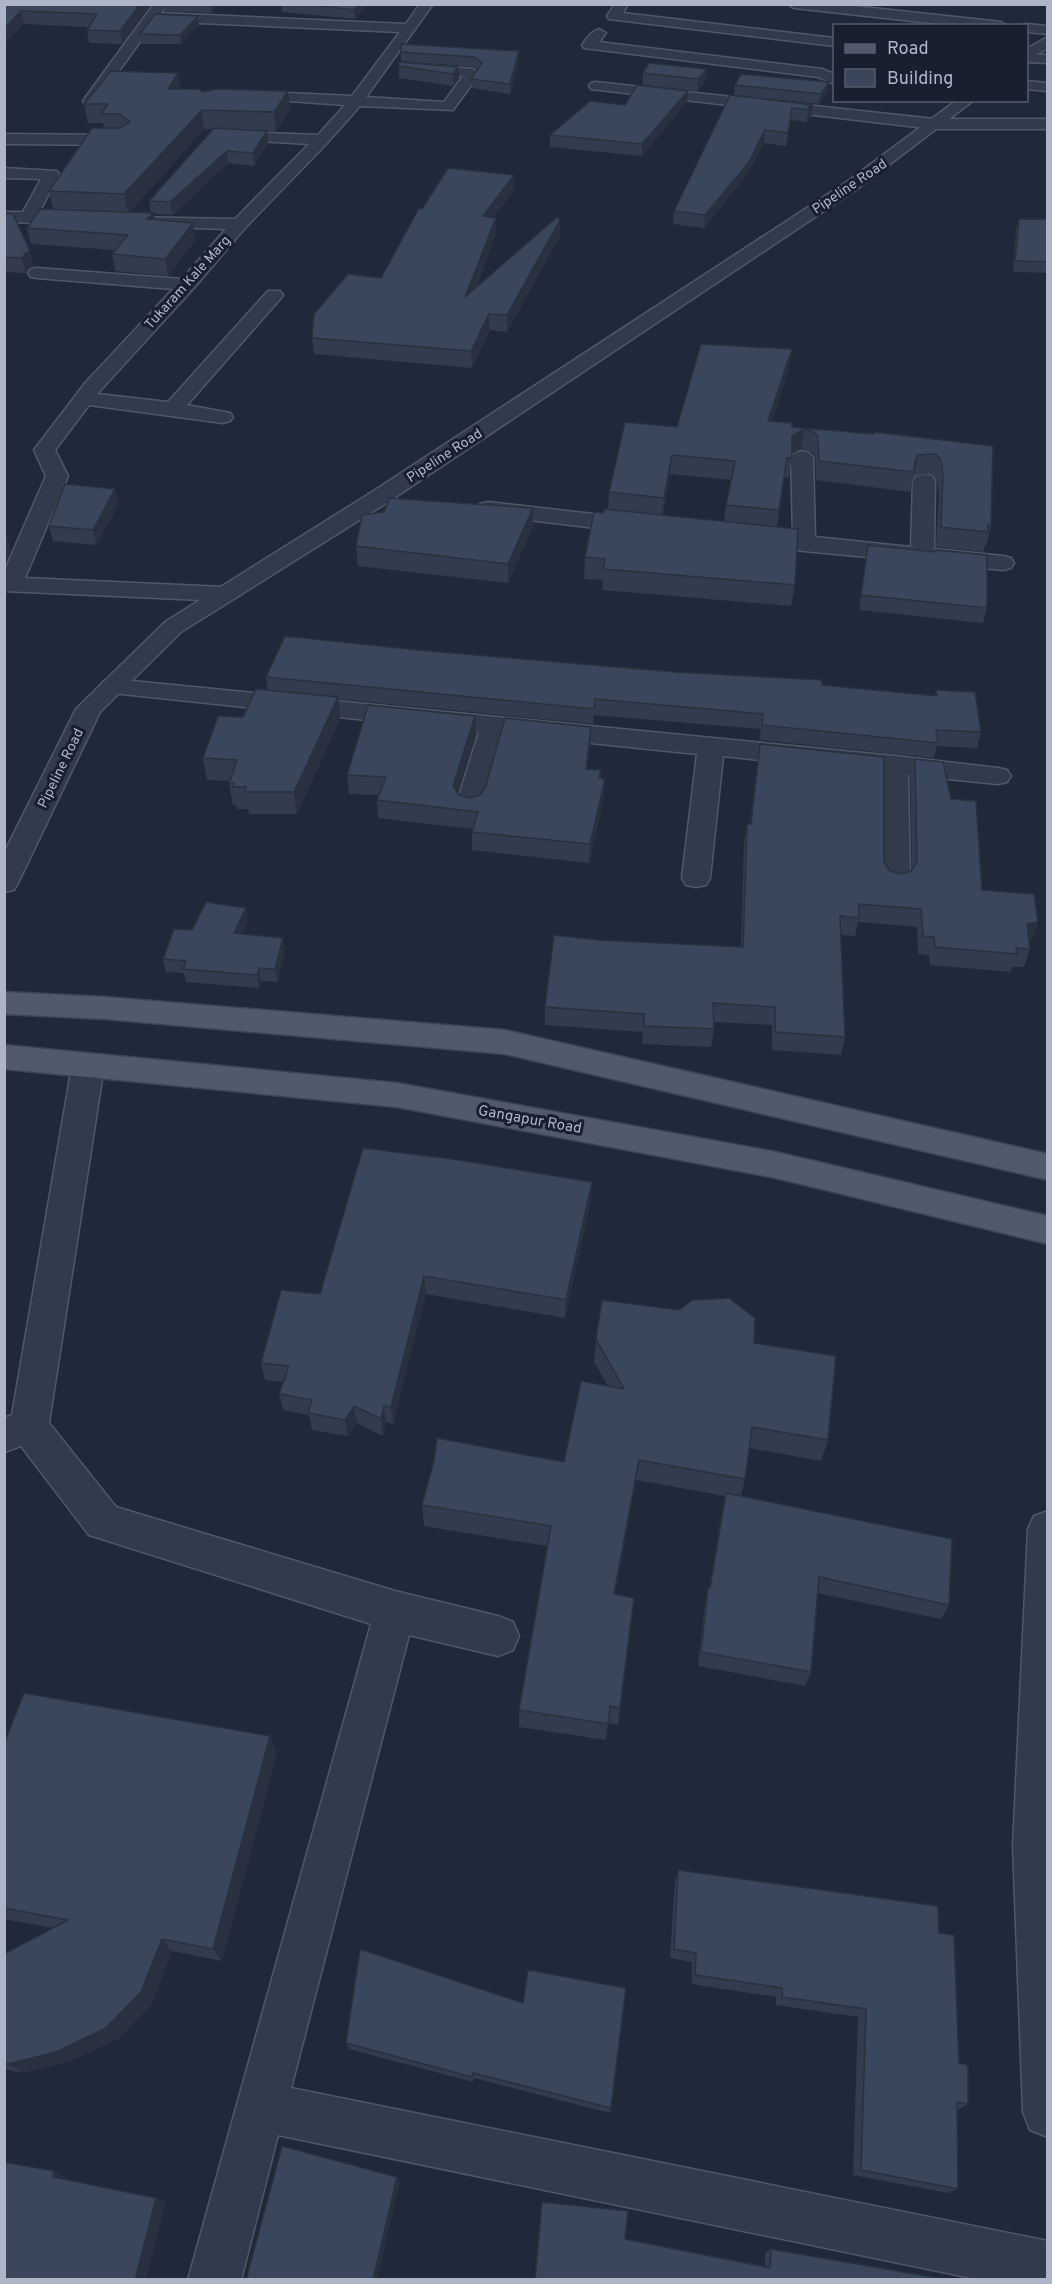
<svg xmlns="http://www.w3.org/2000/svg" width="1052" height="2284" font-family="Overpass,sans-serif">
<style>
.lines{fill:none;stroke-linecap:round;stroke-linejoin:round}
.minor-casing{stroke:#505868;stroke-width:3}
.tertiary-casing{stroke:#505868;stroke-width:3}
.primary-casing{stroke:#3c4454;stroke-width:3}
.minor{fill:#323b4b;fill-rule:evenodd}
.tertiary{fill:#323b4b;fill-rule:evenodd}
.primary{fill:#505a6b;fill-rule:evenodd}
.wall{fill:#323c4e;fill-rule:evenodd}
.shaded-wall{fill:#293140}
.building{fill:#3a465b;stroke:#293140;stroke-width:1.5}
.labels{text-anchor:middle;stroke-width:6;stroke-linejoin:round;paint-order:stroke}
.far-street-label{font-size:14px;fill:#adb5c7;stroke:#18202f}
.street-label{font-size:15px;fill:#adb5c7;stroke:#18202f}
</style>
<rect width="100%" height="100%" fill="#1f293a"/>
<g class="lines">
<g class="minor-casing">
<path id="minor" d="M154,4H167L161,13L406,24L420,4H433L366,97L444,102L463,76L408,71L406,68L408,65L413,64L473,69L480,73L453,110L360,106L327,143L245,228L193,289L97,394L168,402L268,291H280L283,295L280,299L187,405L230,413L233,417L230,421L223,423L89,405L55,450L68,476L25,578L224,587L232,589L236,594L232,599L224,601L4,591V572L46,476L34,450L86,382L173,289L37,278L31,277L28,273L31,269L37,268L182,279L226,229L133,226L127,225L125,221L127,217L235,219L309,144L222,139L214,134L217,131L318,135L345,105L246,98L241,97L239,94L241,91L352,96L400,32L155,21L95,104H85L83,101L85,98Z
M615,4H628L623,13L834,38V46L609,19L607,16Z
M788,4H836L1001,22L1007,26H958L794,8Z
M1026,24L1048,26V34L1026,32V26H1021Z
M599,29L606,33L599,42L822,69L834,74V84L818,77L584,48L582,45C586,39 592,31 599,29Z
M1026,54L1048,55V63L1026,62Z
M1026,81L1048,83V91L1026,89Z
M596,82L934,119H1048V129H934L591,89L589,86L591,83Z
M4,134L123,135L131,140L123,145L4,144Z
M4,168L57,171L59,174L39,213L78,214L86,219L78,224L4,222V212H23L41,179L4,178Z
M802,451L809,453L813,457L815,537L911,547L913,481L916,476L924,475L932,476L935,481L934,549L1003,556L1011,558L1014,563L1011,568L1003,570L804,551L746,543L743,538L746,533L754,531L793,535L791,457L795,453Z
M488,502L637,519L645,521L648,526L645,531L637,533L480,514L477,509L480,504Z
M112,679L895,756L998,768L1007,770L1011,776L1007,782L998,784L908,775L910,880L906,887L896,890L886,887L882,880V773L723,756L710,878L706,885L696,887L686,885L682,878L697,754L504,734L484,805L480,811L470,814L460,811L456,805L479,732L103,692L99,687L103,682Z
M88,1054L99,1058L104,1066L49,1423L116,1507L395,1591L498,1616L513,1622L519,1636L513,1650L498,1656L409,1635L291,2088L1048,2241V2280H981L278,2135L241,2280H188L371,1624L89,1535L21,1446L4,1452V1418L12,1415L72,1066L77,1058Z
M1048,1511V2137L1030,2130L1023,2112L1013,1846L1028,1529L1034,1516Z"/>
</g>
<g class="tertiary-casing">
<path id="tertiary" d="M1048,37V48L1026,60V49Z
M957,100H974L860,187L388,502L181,632L100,712L18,883L14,890L4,892V853L76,709L165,622L372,492L848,181Z"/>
</g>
<g class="primary-casing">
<path id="primary" d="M4,992L105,997L505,1030L1048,1154V1180L505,1054L105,1019L4,1014Z
M4,1045L397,1083L776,1152L1048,1216V1244L776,1178L397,1107L4,1069Z"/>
</g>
<use href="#minor" class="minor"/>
<use href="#tertiary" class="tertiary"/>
<use href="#primary" class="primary"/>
</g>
<path class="wall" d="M4,4H152L122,44L89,43L87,30L89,27L24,24Z
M164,4H218V6L211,13L165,11Z
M281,4H368L355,19L282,12Z
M198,16L199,25L181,44H141L140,34Z
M519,51V61L510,94L472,88L471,79L478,69L474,67L401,61V52Z
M399,66L458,67L459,79L453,86L399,78Z
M707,69L706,81L697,91L643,85V73Z
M178,73L181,89L202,92L288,91L290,109L276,131L247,130L267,131L268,144L254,166L228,163L173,215L154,214L155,220L193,223L195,240L168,276L115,271L112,254L114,250L31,244L27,228L53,209L49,191L104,128L103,123H88L84,104ZM204,129H213L149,201L151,212H130Z
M829,82L827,92L819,104L734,95L735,85Z
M688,91L687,102L642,156L550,147V135L625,105Z
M730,95L813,105L811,117L807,119V122L791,120L786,146L764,143L747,175L704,228L673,224L674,211Z
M514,175V190L494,217L496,233L476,288L560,220V236L507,332L490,330L472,368L314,354L312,338L381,278L422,209Z
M4,213L34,266L29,268L26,273L4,272Z
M1019,219H1047V273L1013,272L1016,230Z
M792,349L789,368L772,422L792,427L993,446L991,526L986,546L985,545L983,552L936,547L939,495L937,480L932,474L914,475L910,492L816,480L815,455L810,451L801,449L792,454L789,478L784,477L777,527L795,585L791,606L602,590L603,580L584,579L585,557L604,513L608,509L609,492L677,427ZM670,474L731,480L726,505L724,521L663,515Z
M119,504L96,545L53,541L49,526Z
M384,512L533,527L508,583L358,566L356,546Z
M868,545L987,608L983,623L859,610Z
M418,650L822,685L935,696L936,690L981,732L977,748L937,746L934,758L759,740L761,729L594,715L593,724L338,699L340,719L297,814H249L248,809H237L236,805H233L229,783L230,781L207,780L203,758L268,690L266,677Z
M591,727L590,745L587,769L601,770V779L604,797L589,863L472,850V832L473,829L378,818L377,800L379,795L349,794L347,775L476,734L457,793L459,795L470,798L480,795Z
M760,744L884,862L890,871L901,874L911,871L912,870L910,777L915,759L951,799L982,890L1038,922L1032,941H1029L1030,949L1024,967H1012L1011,972L930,965L929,955L918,954L917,927L858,922L855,936L841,935L845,1037L841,1055L772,1050V1025L713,1022L714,1029L711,1047L642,1044L643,1032L545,1025V1007L599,940L741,947L744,842L747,824H750Z
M248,921L242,934L285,951L278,982L261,981L259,988L186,982L184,973L166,972L163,959L192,930Z
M591,1200L565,1318L426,1294L393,1424L386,1422L383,1436L357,1423L348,1436L312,1430L309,1415L283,1410L279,1394L283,1382L265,1380L261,1363L320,1294Z
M596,1339L754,1343L828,1440L821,1461L749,1448L745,1479L741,1496L949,1605L941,1619L817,1593L811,1672L805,1686L698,1666L705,1603L708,1588H709L725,1496L636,1480L615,1595L634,1598L618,1725L608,1723L606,1740L519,1727V1710L547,1546L424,1526L422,1505L564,1462L608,1386L594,1362Z
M4,1744L277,1753L222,1961L172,1951L152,2004L118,2039L70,2061L23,2073L4,2069V1954L53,1928L4,1919Z
M678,1870L939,1933L959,2063L968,2104L958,2110V2189L948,2193L853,2175L858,2017L776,2005V1997L692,1984V1962L670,1958L675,1881Z
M360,1949L611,2108L610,2113L474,2078L473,2082L349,2049L346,2043Z
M625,2239L765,2266V2253L771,2249L949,2280H535Z"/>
<path class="shaded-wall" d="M140,4H152L122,44L120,31Z
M210,4H218V6L211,13Z
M359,4H368L355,19L354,10Z
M21,11L24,24L4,45V29Z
M198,16L199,25L181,44L180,35Z
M519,51V61L510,94V84Z
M458,67L459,79L453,86V74Z
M707,69L706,81L697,91L698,79Z
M178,73L181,91L168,89Z
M829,82L827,92L819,104L821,94Z
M288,91L290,109L276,131L274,112Z
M688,91L687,102L642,156V144Z
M813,105L811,117L807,119L809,110L808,107Z
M202,110L204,129L128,214L124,194Z
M765,130L764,143L747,175L704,228L705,215Z
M267,131L268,144L254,166L253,153Z
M227,151L228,163L173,215L170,202Z
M514,175V190L483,232V216Z
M154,213L157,229L147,219Z
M496,218V233L466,313L465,297Z
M560,220V236L507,332V315Z
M193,223L195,240L168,276L165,259Z
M30,251L34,266L29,268L26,273L22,258L26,253Z
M489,314L490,330L472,368L471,351Z
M792,349L789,368L766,441L768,421Z
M804,429L801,449L789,455L792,436Z
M672,455L670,474L662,518L664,498Z
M918,455L914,475L915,461Z
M115,489L119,504L96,545L93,530Z
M533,508V527L508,583V564Z
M5,530L11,551L4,566V531Z
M4,581L8,593L4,600Z
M338,697L340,719L297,814L294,792Z
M475,716L476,734L454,804L453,786Z
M591,727L590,745L585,787L586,769Z
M605,779L604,797L589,863L590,844Z
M246,908L248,921L237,947L234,933Z
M1038,922L1032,941L1021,942L1027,924Z
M283,938L285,951L278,982L275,969Z
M259,968L261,981L259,988L257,975Z
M592,1182L591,1200L565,1318L566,1300Z
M424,1276L426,1294L393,1424L391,1407Z
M354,1406L357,1423L348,1436L345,1420Z
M384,1406L386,1422L383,1436L381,1419Z
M639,1460L636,1480L612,1613L614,1594Z
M270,1736L277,1753L222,1961L213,1949Z
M162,1939L172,1951L152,2004L118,2039L70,2061L23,2073L8,2064Z
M54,2171L66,2177L65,2182L53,2177Z
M397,2177L400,2182L377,2280H373Z
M156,2198L166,2202L146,2280H135Z"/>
<path class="building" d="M4,4H140L120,31L87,30L97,14L21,11L4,29Z
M306,4H359L354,10Z
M155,14L198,16L180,35L140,34Z
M401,44L519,51L510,84L471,79L482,63L474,57L401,52Z
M399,62L458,67L453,74L399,66Z
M649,63L707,69L698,79L643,73Z
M111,71L178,73L168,89H199L202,92L216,89L288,91L274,112L202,110L124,194L49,191L92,128H120L130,122L120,114H101L108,104H84Z
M741,74L829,82L821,94L735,85Z
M637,85L688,91L642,144L550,135L590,101L625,105Z
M730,95L813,105L808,107L809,110L792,108L788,133L765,130L749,162L705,215L674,211Z
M214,128L267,131L253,153L227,151L170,202L149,201Z
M448,168L514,175L483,216L496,218L465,297L557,217L560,220L507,315L489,314L471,351L312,338L314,314L348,274L381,278L419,208L422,209Z
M40,209L154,213L147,219L193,223L165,259L112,254L128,235L27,228Z
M4,213L13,214L30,251L26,253L22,258L4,257Z
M1019,219H1047V262L1015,261Z
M701,344L792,349L768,421L792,423V427L874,434L875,432L993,446L991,526L988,525V532L941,527L943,475L941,460L936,454L918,455L915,461L914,472L819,461L818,436L812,431L804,429L792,436V458H787L779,510L726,505L735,461L672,455L664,498L609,492L625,422L677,427Z
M65,484L115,489L93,530L49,526Z
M389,498L533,508L508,564L356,546L362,515L384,512Z
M604,509L798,529L795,585L603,569L605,559L585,557L594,512L604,513Z
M868,545L936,552L937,550L987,555V608L861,595Z
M285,636L418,650L675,672L822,680V685L937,696L936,690L975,692L981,732L936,730L938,743L762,725L763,714L595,699L594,709L266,677Z
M256,689L338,697L294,792H245L246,787H233L234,783H229L237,760L203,758L218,716L243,717Z
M368,705L475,716L453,786L459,795L470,798L480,795L485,788L505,718L591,727L586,769L601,770L599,778L605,779L590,844L472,832L478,812L377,800L386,777L347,775Z
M760,744L884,757V862L890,871L901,874L911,871L917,862L915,759L943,762L951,799L976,801L982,890L1034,894L1038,922L1027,924L1030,949L1016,948L1017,954L935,947L934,937L923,936L921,909L859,904V918L840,916L845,1037L775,1032V1007L713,1003L714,1029L644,1026V1014L545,1007L554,935L599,940L743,947L747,824H751Z
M206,902L246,908L234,933L283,938L275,969L259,968L257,975L183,969L186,961L163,959L174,929L192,930Z
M363,1148L459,1160L592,1182L566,1300L424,1276L391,1407L384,1406L381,1419L354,1406L345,1420L308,1413L312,1400L279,1394L289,1366L261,1363L281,1290L320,1294Z
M729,1298L755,1318L754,1343L836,1356L828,1440L752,1427L745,1479L639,1460L614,1594L634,1598L620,1708L610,1706L608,1724L519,1710L551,1526L422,1505L434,1461L437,1438L564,1462L581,1381L624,1389L596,1339L602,1300L679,1310L692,1300Z
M726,1493L952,1539L949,1605L819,1577L811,1672L701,1652L708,1588H710Z
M24,1693L270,1736L213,1949L162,1939L141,1992L106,2028L56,2052L8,2064L4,2063V1954L68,1920L4,1908V1744Z
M678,1870L938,1906L939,1933L954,1935L959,2063L968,2065V2104L957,2102L958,2189L861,2170L866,2009L782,1997V1988L695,1975L696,1953L674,1949Z
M360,1949L523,2003L528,1970L626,1988L611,2108L473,2073L472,2077L346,2043Z
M282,2146L397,2177L373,2280H246Z
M4,2162L54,2171L53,2177L156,2198L135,2280H4Z
M542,2202L628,2211L625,2239L770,2268L771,2249L949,2280H535Z"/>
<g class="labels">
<g class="far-street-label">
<text transform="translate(849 186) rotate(-34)" y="5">Pipeline Road</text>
<text transform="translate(187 282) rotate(-48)" y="5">Tukaram Kale Marg</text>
<text transform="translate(444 455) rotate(-33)" y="5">Pipeline Road</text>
<text transform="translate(60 768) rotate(-64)" y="5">Pipeline Road</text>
</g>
<g class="street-label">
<text transform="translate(530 1119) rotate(10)" y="5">Gangapur Road</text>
</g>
</g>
<rect width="1052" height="2284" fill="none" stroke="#adb5c7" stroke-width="12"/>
<rect x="833" y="24" width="195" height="78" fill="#18202f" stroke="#545c6c" stroke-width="1.5"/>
<rect x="845" y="44" width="30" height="9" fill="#505a6b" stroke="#545c6c" stroke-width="1.5"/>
<text x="887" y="54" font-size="18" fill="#adb5c7">Road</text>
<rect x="845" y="69" width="30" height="18" fill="#3a465b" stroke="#545c6c" stroke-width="1.5"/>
<text x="887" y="84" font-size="18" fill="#adb5c7">Building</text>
</svg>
